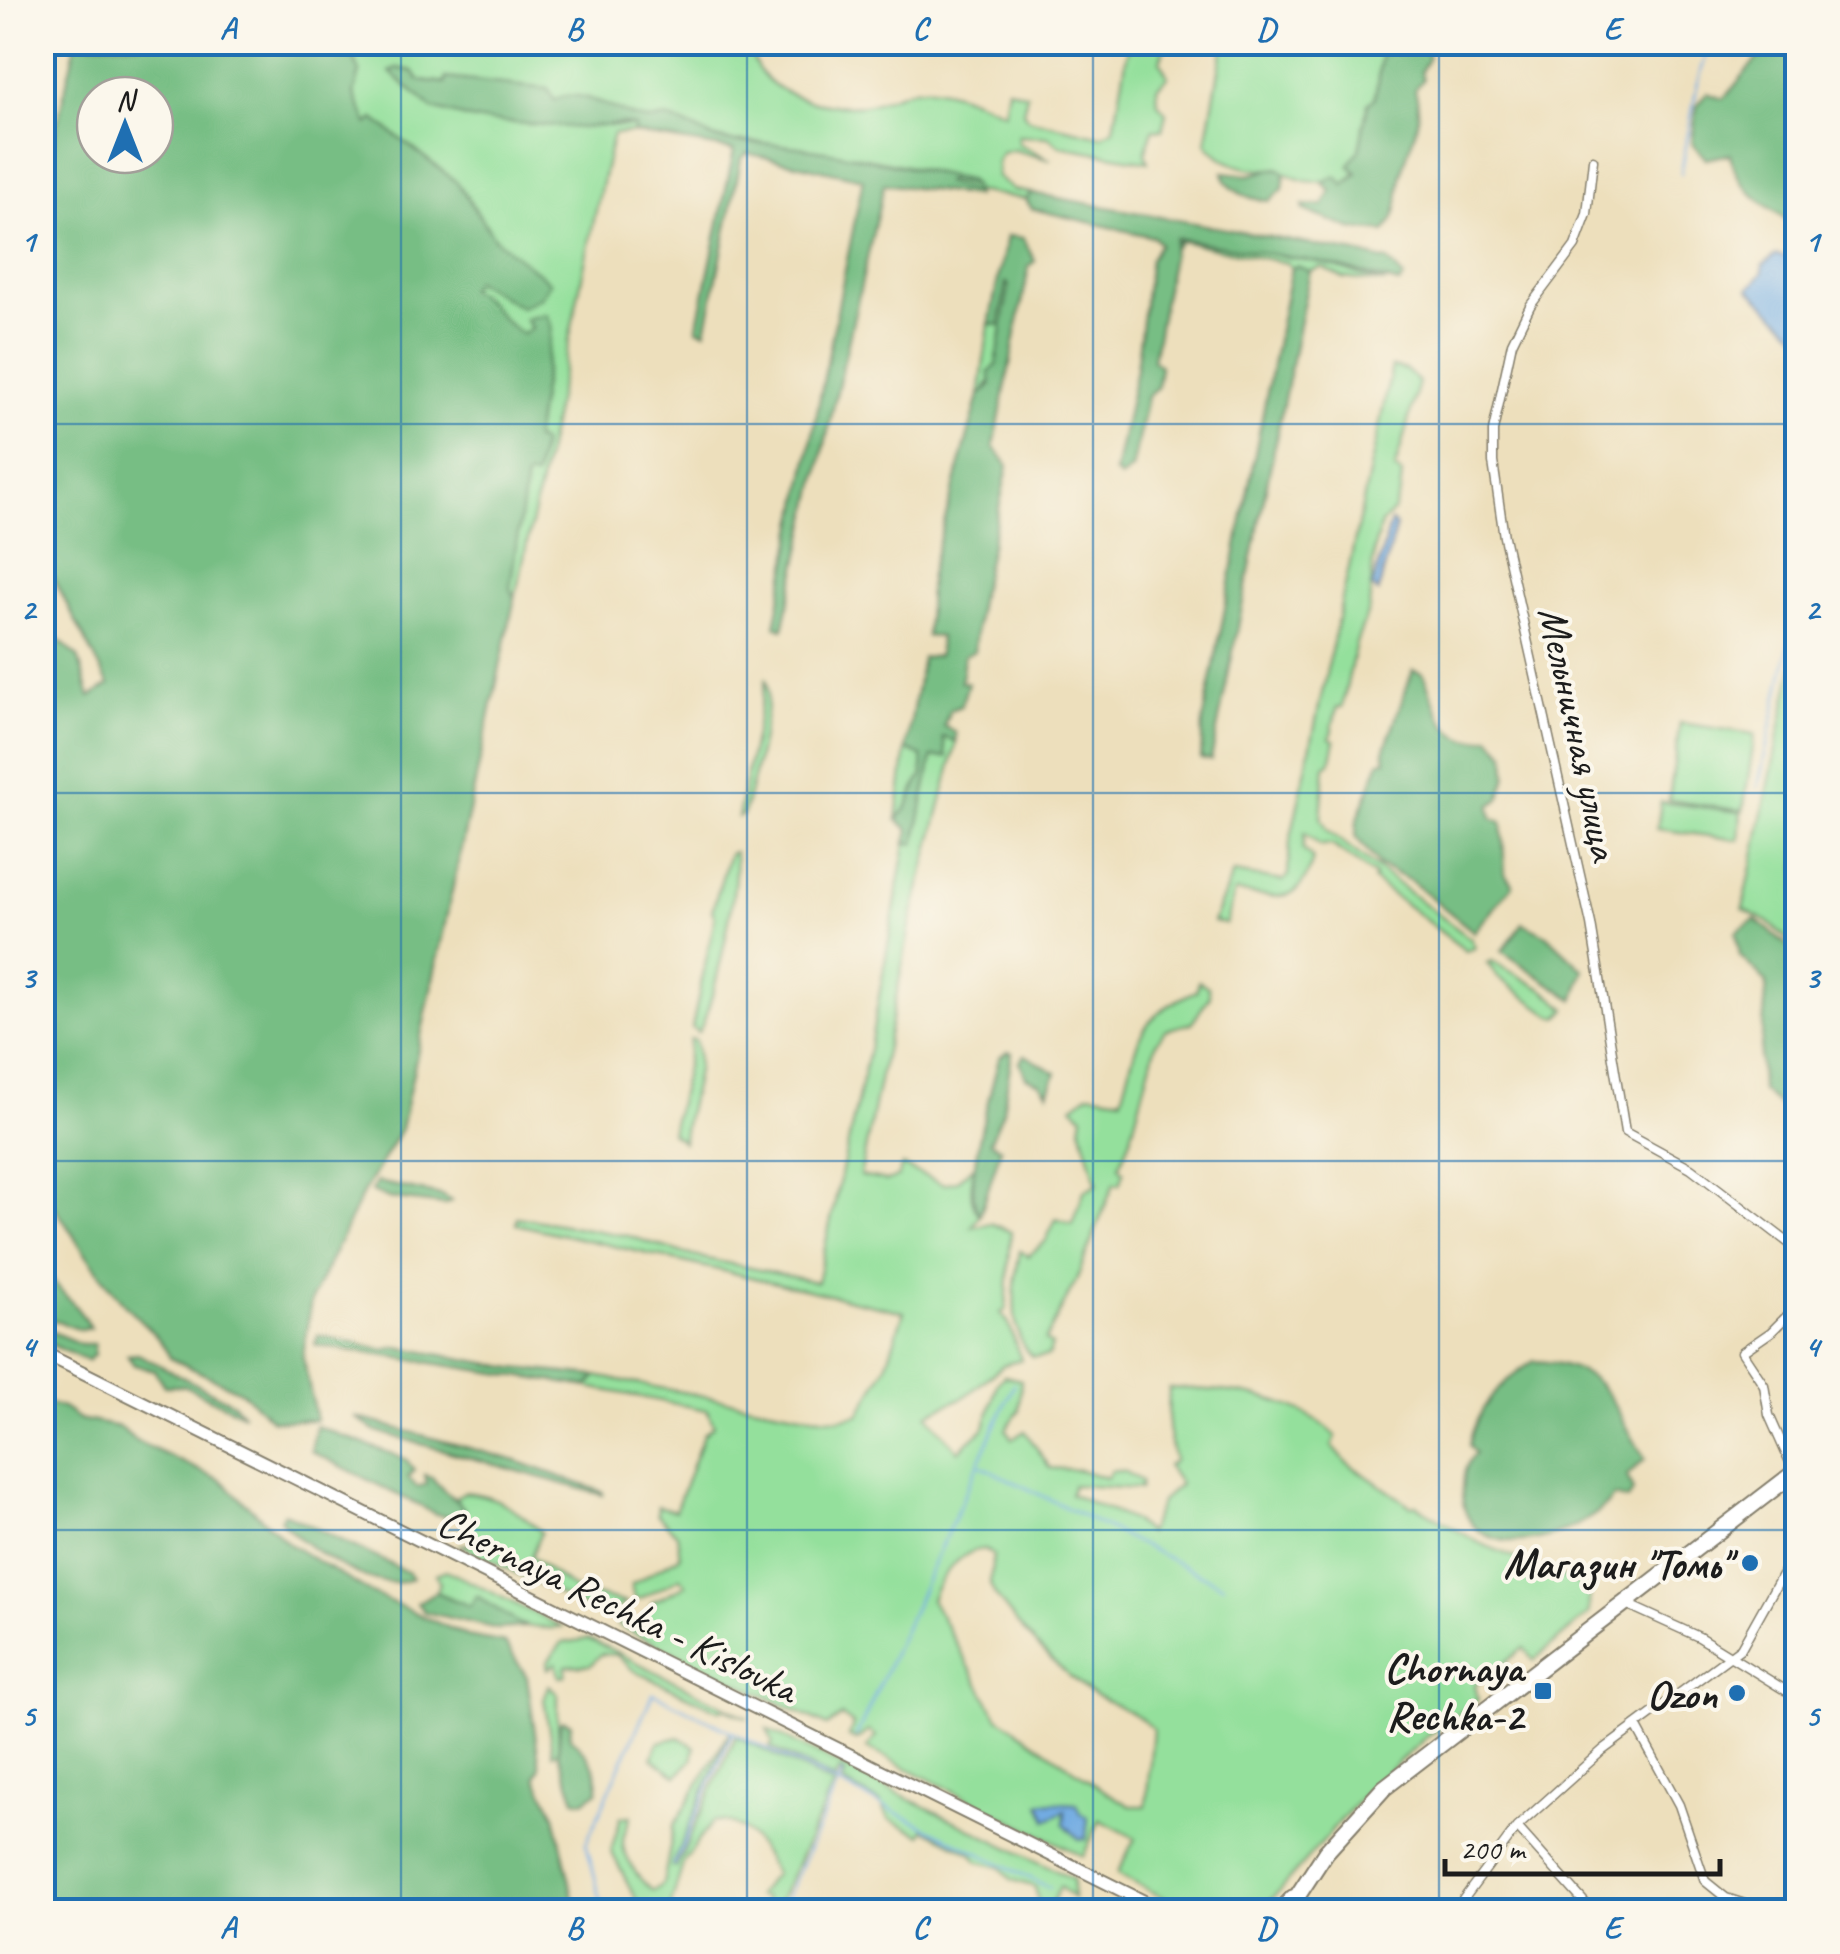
<svg xmlns="http://www.w3.org/2000/svg" width="1840" height="1954" font-family="Caveat,sans-serif">
<style>
.green{fill:#94e09c;stroke:#587e5c;stroke-width:2.5;fill-rule:evenodd}
.forest{fill:#77be84;stroke:#4a6d50;stroke-width:2.5;fill-rule:evenodd}
.water{fill:#72ace2;stroke:#47647f;stroke-width:2.5}
.lines{fill:none;stroke-linecap:round;stroke-linejoin:round}
.stream{stroke:#72ace2;stroke-width:2.5}
.street-casing{stroke:#847e6c;stroke-width:11}
.secondary-casing{stroke:#847e6c;stroke-width:15}
.highway-casing{stroke:#847e6c;stroke-width:19}
.street{stroke:#fff;stroke-width:8}
.secondary{stroke:#fff;stroke-width:11}
.highway{stroke:#fff;stroke-width:15}
.grid{fill:none;stroke:#1f6fb2;stroke-width:2.5;stroke-opacity:0.55}
.poi-dot{fill:#1f6fb2;stroke:#fbf7ec;stroke-width:4}
.labels{text-anchor:middle;stroke-width:8;stroke-linejoin:round;paint-order:stroke}
.street-label{font-size:42px;fill:#1c1c1c;stroke:#fbf7ec}
.poi-label{font-size:42px;font-weight:bold;fill:#1c1c1c;stroke:#fbf7ec;text-anchor:end}
.neatline{fill:none;stroke:#1f6fb2;stroke-width:4}
.grid-label{font-size:32px;text-anchor:middle;font-weight:bold;fill:#1f6fb2}
</style>
<rect width="100%" height="100%" fill="#fbf7ec"/>
<filter id="ink" filterUnits="userSpaceOnUse"><feTurbulence type="fractalNoise" baseFrequency=".01" numOctaves="2"/><feDisplacementMap in="SourceGraphic" scale="20" xChannelSelector="R" yChannelSelector="G"/><feConvolveMatrix kernelMatrix="1 2 1 2 8 2 1 2 1" color-interpolation-filters="sRGB"/></filter>
<filter id="wash" filterUnits="userSpaceOnUse"><feTurbulence type="fractalNoise" baseFrequency=".0048" numOctaves="4" result="noise"/><feDisplacementMap in="SourceGraphic" scale="40" xChannelSelector="R" yChannelSelector="G"/><feGaussianBlur stdDeviation="2.25" result="paint"/><feColorMatrix in="noise" values="0 0 0 0 0 0 0 0 0 0 0 0 0 0 0 0 0 1.4 0 .05"/><feComposite in="paint" operator="in"/></filter>
<g filter="url(#wash)">
<rect width="100%" height="100%" fill="#eddfbc"/>
<path class="green" d="M324,43H751C750,92 821,110 864,105C888,101 906,86 931,88C956,90 980,103 1004,112L1008,88L1027,94L1023,112L1028,119L1101,136L1114,129L1129,43H1167L1160,61L1168,77L1157,87L1158,103L1166,113L1162,130L1153,129L1145,153L1148,162L1060,146L1048,137L1018,136V143L1051,160L1014,150L1002,153L997,161V177L1013,190L1031,193L1028,197L1038,201L954,188L945,184L948,180L971,184C953,171 759,137 733,142L613,112L589,98L554,101L447,78V83L419,80L413,71L397,68L391,72L433,109L474,120L636,127L633,133L613,134C577,288 551,443 515,597L509,589L526,476L535,477L542,443L534,439L552,327L526,320L532,328L523,334C498,321 496,303 468,289L475,281L549,282L495,239L457,182L374,119L368,125L354,93L360,72L352,56Z
M1224,43H1383L1375,98L1368,103L1359,150L1350,165L1357,172L1343,185L1336,176C1316,187 1296,181 1278,168C1250,173 1223,165 1206,143Z
M1179,237L1323,263L1385,283L1343,278L1322,267L1310,271L1291,268L1287,263L1180,241L1171,252Z
M1005,282L1010,285C1004,320 1005,371 979,396L989,324L999,325Z
M1392,367L1406,370L1419,382L1395,469L1402,474L1400,493L1394,510L1381,524L1374,549L1369,609L1356,643L1342,707H1337L1330,738L1335,741L1330,763L1325,766L1321,818L1328,831L1471,939L1475,948L1466,951L1373,880L1375,876L1332,845H1320L1305,833L1303,849L1313,859C1299,909 1276,896 1234,892L1226,924L1213,922L1233,873L1283,881L1288,875L1290,842Z
M1797,648L1798,946H1795L1768,922L1743,909Z
M766,680C775,695 750,793 743,815L738,817Z
M1680,723L1755,734L1743,811L1669,800Z
M943,736L956,741L955,749L912,917L860,1176L887,1181L898,1177L902,1166L943,1184L956,1181L974,1166C972,1183 967,1201 980,1215L972,1227L991,1223L1011,1232L1006,1310L1000,1313L1008,1322L1021,1360L1003,1365L966,1396L927,1414L958,1451L985,1427L997,1384L1004,1376L1021,1380L1019,1411L1006,1429L1012,1439L1025,1431L1050,1468L1080,1470L1107,1478L1111,1471H1123L1141,1481L1140,1489L1073,1485L1070,1494L1132,1520L1148,1533L1162,1500L1180,1484L1167,1466L1174,1461L1168,1428L1169,1388C1227,1390 1293,1393 1336,1436L1332,1446L1346,1462L1411,1506L1416,1505L1479,1543L1579,1584L1589,1596V1614L1534,1660L1524,1648L1475,1685L1478,1700L1424,1739L1366,1792L1261,1911H1190L1117,1874L1135,1838L1100,1820L1083,1856L867,1748L876,1736L869,1731L857,1740L849,1737L853,1724L842,1716L827,1726L617,1625L623,1621L639,1628L654,1601L686,1585L680,1578L640,1599L634,1598L631,1585L680,1556L677,1534L657,1514L658,1506L675,1511L704,1434L714,1426L707,1410L588,1387L596,1376L813,1416L838,1419L859,1415L886,1366L904,1312L516,1224L517,1217L629,1236L693,1256L817,1282L872,1036L906,843L915,844L932,757H947ZM985,1549L993,1555L990,1584L994,1593C1020,1630 1050,1662 1086,1689C1107,1704 1135,1710 1153,1729L1146,1806H1130L1105,1791L997,1716L931,1599C939,1578 960,1550 985,1549Z
M906,749L922,756L923,776C911,787 914,804 897,819Z
M1661,802L1741,812L1739,840L1657,829Z
M734,852C742,873 713,1013 698,1032L692,1028L715,917L712,911L729,854Z
M1492,961L1544,990L1567,1009L1559,1017L1552,1016L1499,978L1487,963Z
M1199,981L1208,987L1210,996L1192,1023L1165,1030L1156,1043L1130,1140L1119,1166L1124,1172L1120,1184L1114,1183L1076,1281L1045,1341L1052,1345L1048,1356L1033,1357C1007,1337 1014,1280 1020,1251L1028,1256L1045,1242L1056,1219L1073,1224L1084,1191L1097,1184L1081,1127L1083,1115L1073,1106L1089,1093L1122,1098C1139,1038 1135,1018 1196,991Z
M690,1039L695,1040C705,1073 684,1108 683,1142L671,1133C677,1103 689,1064 690,1039Z
M464,1492C498,1495 516,1509 541,1532L531,1557L575,1590L626,1603L604,1617L460,1545L471,1544L473,1538L456,1497Z
M446,1570L562,1627C522,1633 509,1618 478,1597L470,1607L435,1592L440,1584L436,1574Z
M588,1639L608,1648L748,1718L723,1708L720,1711L633,1670L617,1655L601,1654L591,1665L566,1666L565,1676L559,1677L556,1663L548,1669L547,1662L562,1643Z
M549,1685L558,1694V1752L553,1754L544,1699Z
M767,1729L1073,1879V1898L1060,1887L1048,1911H1040L1035,1887L1012,1880L1000,1867L978,1862L973,1854L924,1829L922,1835L889,1819L881,1803L843,1783L845,1773L840,1771L835,1780L770,1747L773,1742Z
M729,1733L672,1866L676,1867L736,1736L834,1785L775,1911H767L764,1897L757,1896L775,1873C759,1847 749,1820 713,1821L684,1861L669,1911H633L636,1899L611,1851L621,1817L631,1816C629,1823 623,1833 623,1841C622,1856 642,1885 654,1891L663,1884L674,1826Z
M679,1737L695,1747L692,1760L677,1776L652,1758L659,1742Z"/>
<path class="forest" d="M324,43L352,55L360,72L354,93L368,124L374,119L457,182L495,239L550,282L541,297L521,307L475,281L469,289C496,303 498,321 523,334L532,328L525,319L546,314L552,327L534,439L542,443L535,477H526L510,589L515,597L401,1129L363,1193L311,1300L303,1356L316,1420H272L242,1392L170,1358C160,1334 136,1319 119,1298C91,1264 67,1226 43,1188V626L78,657L90,697L109,685L50,572L43,513V184L76,43ZM95,95H155V155H95Z
M1383,43H1426L1428,59L1421,71L1423,80L1415,89C1425,122 1409,142 1402,173C1395,200 1404,206 1385,232L1351,229L1304,210L1303,205L1323,206L1331,191L1323,183L1336,176L1344,185L1357,173L1349,165L1359,150L1368,103L1375,98Z
M1757,43H1797V222H1790C1762,202 1737,190 1730,154L1706,159L1692,143L1697,105L1707,93L1723,99C1741,81 1749,63 1770,47Z
M397,68L413,71L419,80L446,83V78L548,89L554,100C582,84 618,116 647,120C655,122 662,117 670,119C691,125 710,141 734,142C812,143 891,165 968,180L973,186L948,180L945,183L974,192L975,196L884,184L783,629L775,626L863,179L747,153L741,159L706,331L697,329L734,150L633,133L635,127L622,124L582,128L474,120L433,109L390,72Z
M1278,168L1285,173L1283,189L1270,201C1251,200 1227,192 1223,172L1248,175Z
M1031,193L1356,253L1388,261L1404,278L1399,284L1323,263L1175,238L1153,360L1160,366L1157,388L1147,397L1132,469L1121,478L1115,473L1136,369L1150,259L1159,244L1153,237L1032,209L1026,200Z
M1007,236L1023,238L1035,261L1029,267L994,446L1008,466L978,606L974,651L964,656L961,682L968,683L961,706L950,710L944,726L956,733V741L943,737L947,757H932L915,844L906,843L909,830L897,819C915,804 910,788 923,776L922,756L906,749L922,658L938,656L940,637L926,636L930,574L979,396L991,385L989,372L996,366L1009,285L1006,283L999,325L989,324Z
M1297,266L1310,271L1211,760L1201,759L1203,722L1291,268Z
M1413,670L1423,673C1436,705 1446,752 1490,737L1506,753L1507,775L1500,799L1490,806L1492,818L1502,822L1505,874L1513,885L1474,932L1411,881L1380,866L1356,837L1357,821L1380,761L1386,760L1384,751Z
M1755,919L1797,953L1798,1112L1791,1116L1761,1090L1760,1058L1767,983L1740,956L1736,932Z
M1523,923L1547,935L1584,970L1574,1000L1502,951Z
M1008,1052L1012,1053L1003,1111L990,1142L1001,1148L980,1215C959,1192 992,1090 999,1058Z
M1025,1055L1056,1073L1048,1093L1040,1083L1026,1077L1020,1062Z
M377,1182L441,1195L451,1201L445,1205L388,1198L371,1191Z
M43,1261C53,1290 78,1302 90,1328L81,1330L43,1317Z
M45,1329L81,1344H94V1355L87,1361L43,1341Z
M318,1335L385,1350L398,1347L514,1368L596,1376L588,1387L315,1345Z
M138,1354L233,1403L244,1415L185,1386H164L154,1370L134,1365L127,1355Z
M1534,1361C1608,1364 1611,1405 1645,1459L1627,1476L1633,1491L1628,1500L1614,1496C1581,1541 1461,1573 1462,1489C1463,1474 1466,1464 1475,1453L1469,1445C1477,1406 1501,1382 1534,1361Z
M42,1402L63,1408L79,1419L119,1427L136,1441L221,1480L289,1544L371,1593L467,1636L505,1643L527,1677L540,1767L536,1777L555,1815L576,1911H43Z
M355,1417L513,1460L603,1492V1495L375,1431Z
M316,1426L406,1459L414,1470L408,1477L417,1487L427,1484L425,1475L432,1477C441,1492 455,1496 465,1510L461,1518L436,1514L311,1451Z
M284,1513L407,1572L412,1578C381,1599 299,1545 280,1519Z
M435,1592L470,1606L477,1596L524,1627L498,1629L424,1612L417,1603Z
M564,1721L571,1724L570,1737C587,1752 599,1768 598,1791L584,1801L575,1799L558,1752L560,1723Z"/>
<path class="water" d="M1797,252V334L1749,289L1763,272V265L1776,255L1791,259Z
M1391,522L1396,526L1378,592L1372,587Z
M1044,1802L1077,1804L1081,1814L1088,1817L1086,1839H1079L1064,1824L1065,1811L1047,1820L1040,1804Z"/>
<g class="lines">
<path class="stream" d="M1681,173L1697,86L1710,42
M1758,787L1798,604
M980,1465L1224,1586
M856,1737L1014,1384
M674,1865L732,1733
M604,1912L586,1843L653,1693L1050,1888
M780,1912L843,1773"/>
</g>
</g>
<g filter="url(#ink)">
<g class="lines">
<g class="street-casing">
<path id="street" d="M1593,160L1587,214L1575,246L1530,306L1512,343L1493,431V462L1504,537L1591,924L1625,1132L1691,1168L1798,1250
M1794,1471L1769,1415L1764,1385L1742,1352L1771,1332L1798,1305
M1624,1603L1699,1637L1798,1698
M1637,1728L1679,1805L1705,1881L1726,1898L1770,1912
M1517,1827L1593,1912
M1454,1912L1517,1827L1603,1750L1741,1648L1798,1546"/>
</g>
<g class="secondary-casing">
<path id="secondary" d="M42,1352L1165,1912
M1277,1912L1292,1896"/>
</g>
<g class="highway-casing">
<path id="highway" d="M1287,1912L1326,1852L1384,1788L1798,1470"/>
</g>
<use href="#street" class="street"/>
<use href="#secondary" class="secondary"/>
<use href="#highway" class="highway"/>
</g>
</g>
<path class="grid" d="M401,42V1912M747,42V1912M1093,42V1912M1439,42V1912M42,424H1798M42,793H1798M42,1161H1798M42,1530H1798"/>
<g class="poi-dot">
<circle cx="1750" cy="1563" r="10"/>
<rect x="1533" y="1681" width="20" height="20" rx="5"/>
<circle cx="1737" cy="1693" r="10"/>
</g>
<g class="labels">
<g class="street-label">
<text transform="translate(1580 733) rotate(78)" y="15">Мельничная улица</text>
<text transform="translate(618 1604) rotate(26)" y="15">Chernaya Rechka - Kislovka</text>
</g>
<g class="poi-label">
<text x="1730" y="1578">Магазин "Томь"</text>
<text x="1523" y="1682">Chornaya<tspan x="1523" dy="48">Rechka-2</tspan></text>
<text x="1717" y="1708">Ozon</text>
</g>
</g>
<rect width="1840" height="1954" fill="none" stroke="#fbf7ec" stroke-width="110"/>
<g transform="translate(125 125)"><circle r="48" fill="#fbf7ec" stroke="#a29f99" stroke-width="2.5"/>
<path d="M0-8L18 38L0 25L-18 38Z" fill="#1f6fb2"/>
<text y="-15" font-size="28" font-weight="bold" text-anchor="middle" fill="#1c1c1c">N</text>
</g>
<path d="M1445 1859v15h275v-15" fill="none" stroke="#1c1c1c" stroke-width="5"/>
<text x="1460" y="1859" font-size="30" fill="#1c1c1c" stroke="#fbf7ec" stroke-width="8" paint-order="stroke">200 m</text>
<rect x="55" y="55" width="1730" height="1844" class="neatline"/>
<g class="grid-label">
<text x="228" y="39">A</text>
<text x="574" y="39">B</text>
<text x="920" y="39">C</text>
<text x="1266" y="39">D</text>
<text x="1612" y="39">E</text>
<text x="28" y="251">1</text>
<text x="1812" y="251">1</text>
<text x="28" y="620">2</text>
<text x="1812" y="620">2</text>
<text x="28" y="988">3</text>
<text x="1812" y="988">3</text>
<text x="28" y="1357">4</text>
<text x="1812" y="1357">4</text>
<text x="28" y="1726">5</text>
<text x="1812" y="1726">5</text>
<text x="228" y="1938">A</text>
<text x="574" y="1938">B</text>
<text x="920" y="1938">C</text>
<text x="1266" y="1938">D</text>
<text x="1612" y="1938">E</text>
</g>
</svg>
